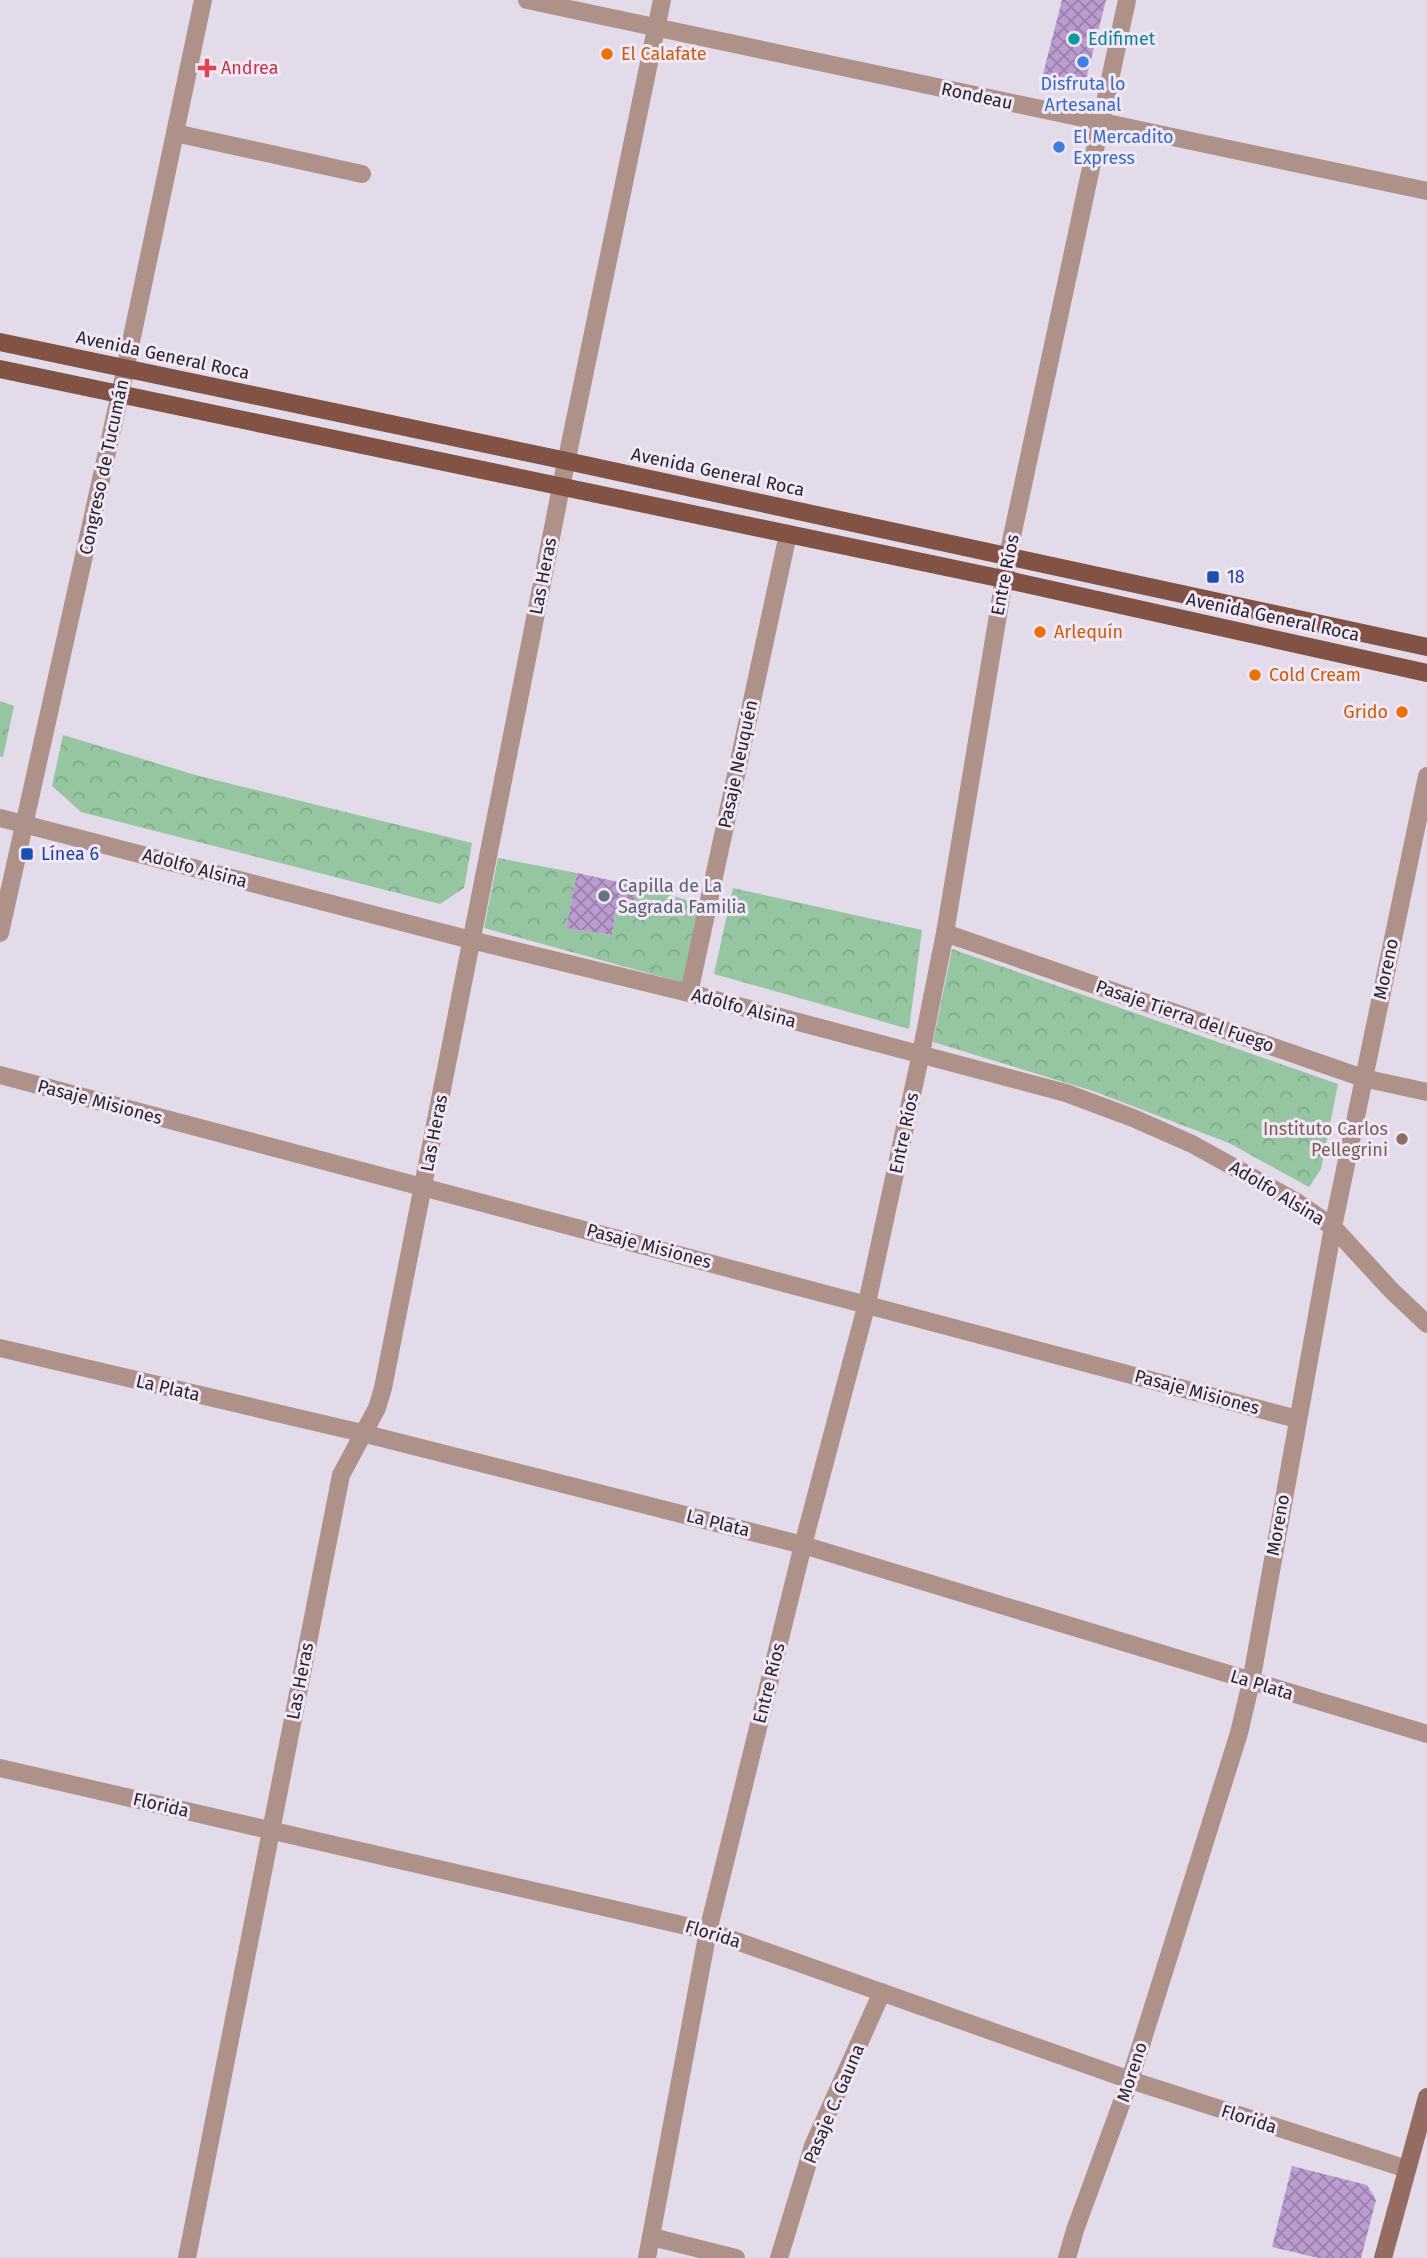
<svg xmlns="http://www.w3.org/2000/svg" width="1427" height="2258" font-family="'Fira Sans',sans-serif">
<style>
.park{fill:url(#park-crowns)}
.building{fill:url(#building-cross-hatch)}
.lines{fill:none;stroke-linecap:round;stroke-linejoin:round}
.minor{stroke:#ae9289;stroke-width:18}
.tertiary{stroke:#ae9289;stroke-width:18}
.secondary{stroke:#956c61;stroke-width:18}
.primary{stroke:#825244;stroke-width:18}
.culture-dot{fill:#0f9aa8;stroke:#f1e7f7;stroke-width:2.5}
.food-dot{fill:#e8710a;stroke:#f1e7f7;stroke-width:2.5}
.shop-dot{fill:#3f7fe0;stroke:#f1e7f7;stroke-width:2.5}
.health-dot{fill:#e0444e;stroke:#f1e7f7;stroke-width:2.5}
.transit-dot{fill:#1a4fb4;stroke:#f1e7f7;stroke-width:2.5}
.worship-dot{fill:#6b7280;stroke:#f1e7f7;stroke-width:2.5}
.education-dot{fill:#8d6e63;stroke:#f1e7f7;stroke-width:2.5}
.labels{text-anchor:middle;stroke-width:6;stroke-linejoin:round;paint-order:stroke}
.culture-label{font-size:18px;fill:#0d838f;stroke:#f1e7f7;text-anchor:start}
.food-label{font-size:18px;fill:#c56008;stroke:#f1e7f7;text-anchor:start}
.health-label{font-size:18px;fill:#be3a42;stroke:#f1e7f7;text-anchor:start}
.shop-label{font-size:18px;fill:#366cbe;stroke:#f1e7f7}
.street-label{font-size:18px;fill:#27242a;stroke:#f1e7f7}
.transit-label{font-size:18px;fill:#164399;stroke:#f1e7f7;text-anchor:start}
.worship-label{font-size:18px;fill:#5b616d;stroke:#f1e7f7;text-anchor:start}
.education-label{font-size:18px;fill:#785e54;stroke:#f1e7f7;text-anchor:end}
</style>
<defs>
<pattern id="park-crowns" width="20" height="18" patternUnits="userSpaceOnUse" patternTransform="scale(1.75)"><rect width="20" height="18" fill="#95c5a1"/><path d="M2 6a3 3 0 1 1 6 0M12 15a3 3 0 1 1 6 0" fill="none" stroke="#80a98b"/></pattern>
<pattern id="building-cross-hatch" width="8" height="8" patternUnits="userSpaceOnUse" patternTransform="scale(1.75)"><rect width="8" height="8" fill="#bc9cd0"/><path d="M0 0l8 8M0 8l8-8" fill="none" stroke="#997fa9"/></pattern>
</defs>
<rect width="100%" height="100%" fill="#e3daea"/>
<path class="park" d="M0,701L14,706L3,757L0,756Z
M63,735L199,776L472,843L464,888L440,904L81,812L52,786Z
M498,858L577,873L566,928L612,935L616,907L633,911L637,886L701,904L684,983L484,928Z
M733,888L922,930L909,1029L714,974Z
M952,949L1338,1084L1321,1169L1309,1187L1229,1143L1093,1091L933,1042Z"/>
<path class="building" d="M1062,0H1106L1084,87L1042,78Z
M577,873L637,886L633,911L616,907L612,935L566,928Z
M1292,2166L1367,2185L1376,2200L1361,2258H1318L1272,2247Z"/>
<g class="lines">
<path class="minor" d="M527,0L1427,191
M175,133L362,174
M0,818L471,940L689,993L1066,1093L1133,1118L1192,1144L1295,1201L1333,1227L1392,1291L1427,1324
M0,933L120,394L203,0
M945,933L1363,1078L1427,1092
M689,993L788,534
M0,1075L1297,1419
M0,1348L362,1433L803,1545L1427,1734
M0,1768L708,1931L1130,2080L1407,2169
M652,2237L736,2258
M187,2258L341,1475L377,1408L383,1388L561,487L662,0
M647,2258L708,1931L803,1545L867,1303L921,1053L945,933L1008,555
M779,2258L813,2146L882,1992
M1067,2258L1075,2230L1130,2080L1239,1733L1251,1682L1333,1227L1427,776"/>
<path class="tertiary" d="M1008,555L1127,0"/>
<path class="secondary" d="M1383,2258L1427,2097"/>
<path class="primary" d="M0,342L567,461L1427,647
M0,369L1003,579L1427,673"/>
</g>
<circle class="culture-dot" cx="1074" cy="39" r="7"/>
<g class="food-dot">
<circle cx="607" cy="54" r="7"/>
<circle cx="1040" cy="632" r="7"/>
<circle cx="1255" cy="675" r="7"/>
<circle cx="1402" cy="712" r="7"/>
</g>
<g class="shop-dot">
<circle cx="1083" cy="62" r="7"/>
<circle cx="1059" cy="147" r="7"/>
</g>
<path class="health-dot" d="M203.5 57.5h7v7h7v7h-7v7h-7v-7h-7v-7h7z"/>
<g class="transit-dot">
<rect x="1206" y="570" width="14" height="14" rx="3.5"/>
<rect x="20" y="847" width="14" height="14" rx="3.5"/>
</g>
<circle class="worship-dot" cx="604" cy="896" r="7"/>
<circle class="education-dot" cx="1402" cy="1139" r="7"/>
<g class="labels">
<g class="culture-label">
<text x="1088" y="45">Edifimet</text>
</g>
<g class="food-label">
<text x="621" y="60">El Calafate</text>
<text x="1054" y="638">Arlequín</text>
<text x="1269" y="681">Cold Cream</text>
<text x="1388" y="718" text-anchor="end">Grido</text>
</g>
<g class="health-label">
<text x="221" y="74">Andrea</text>
</g>
<g class="shop-label">
<text x="1083" y="90">Disfruta lo<tspan x="1083" dy="21">Artesanal</tspan></text>
<text x="1073" y="143" text-anchor="start">El Mercadito<tspan x="1073" dy="21">Express</tspan></text>
</g>
<g class="street-label">
<text transform="translate(977 96) rotate(12)" y="6">Rondeau</text>
<text transform="translate(163 355) rotate(12)" y="6">Avenida General Roca</text>
<text transform="translate(104 467) rotate(-78)" y="6">Congreso de Tucumán</text>
<text transform="translate(718 472) rotate(12)" y="6">Avenida General Roca</text>
<text transform="translate(1005 575) rotate(-79)" y="6">Entre Ríos</text>
<text transform="translate(543 576) rotate(-79)" y="6">Las Heras</text>
<text transform="translate(1273 617) rotate(12)" y="6">Avenida General Roca</text>
<text transform="translate(738 764) rotate(-78)" y="6">Pasaje Neuquén</text>
<text transform="translate(195 868) rotate(15)" y="6">Adolfo Alsina</text>
<text transform="translate(1386 969) rotate(-78)" y="6">Moreno</text>
<text transform="translate(744 1008) rotate(15)" y="6">Adolfo Alsina</text>
<text transform="translate(1185 1016) rotate(19)" y="6">Pasaje Tierra del Fuego</text>
<text transform="translate(100 1102) rotate(15)" y="6">Pasaje Misiones</text>
<text transform="translate(434 1133) rotate(-79)" y="6">Las Heras</text>
<text transform="translate(904 1133) rotate(-78)" y="6">Entre Ríos</text>
<text transform="translate(1277 1193) rotate(31)" y="6">Adolfo Alsina</text>
<text transform="translate(649 1246) rotate(15)" y="6">Pasaje Misiones</text>
<text transform="translate(168 1388) rotate(13)" y="6">La Plata</text>
<text transform="translate(1197 1392) rotate(15)" y="6">Pasaje Misiones</text>
<text transform="translate(718 1523) rotate(14)" y="6">La Plata</text>
<text transform="translate(1278 1525) rotate(-80)" y="6">Moreno</text>
<text transform="translate(300 1681) rotate(-79)" y="6">Las Heras</text>
<text transform="translate(769 1683) rotate(-76)" y="6">Entre Ríos</text>
<text transform="translate(1262 1685) rotate(17)" y="6">La Plata</text>
<text transform="translate(161 1805) rotate(13)" y="6">Florida</text>
<text transform="translate(713 1934) rotate(17)" y="6">Florida</text>
<text transform="translate(1132 2072) rotate(-72)" y="6">Moreno</text>
<text transform="translate(834 2104) rotate(-67)" y="6">Pasaje C. Gauna</text>
<text transform="translate(1249 2119) rotate(18)" y="6">Florida</text>
</g>
<g class="transit-label">
<text x="1227" y="583">18</text>
<text x="41" y="860">Línea 6</text>
</g>
<g class="worship-label">
<text x="618" y="892">Capilla de La<tspan x="618" dy="21">Sagrada Familia</tspan></text>
</g>
<g class="education-label">
<text x="1388" y="1135">Instituto Carlos<tspan x="1388" dy="21">Pellegrini</tspan></text>
</g>
</g>
</svg>
